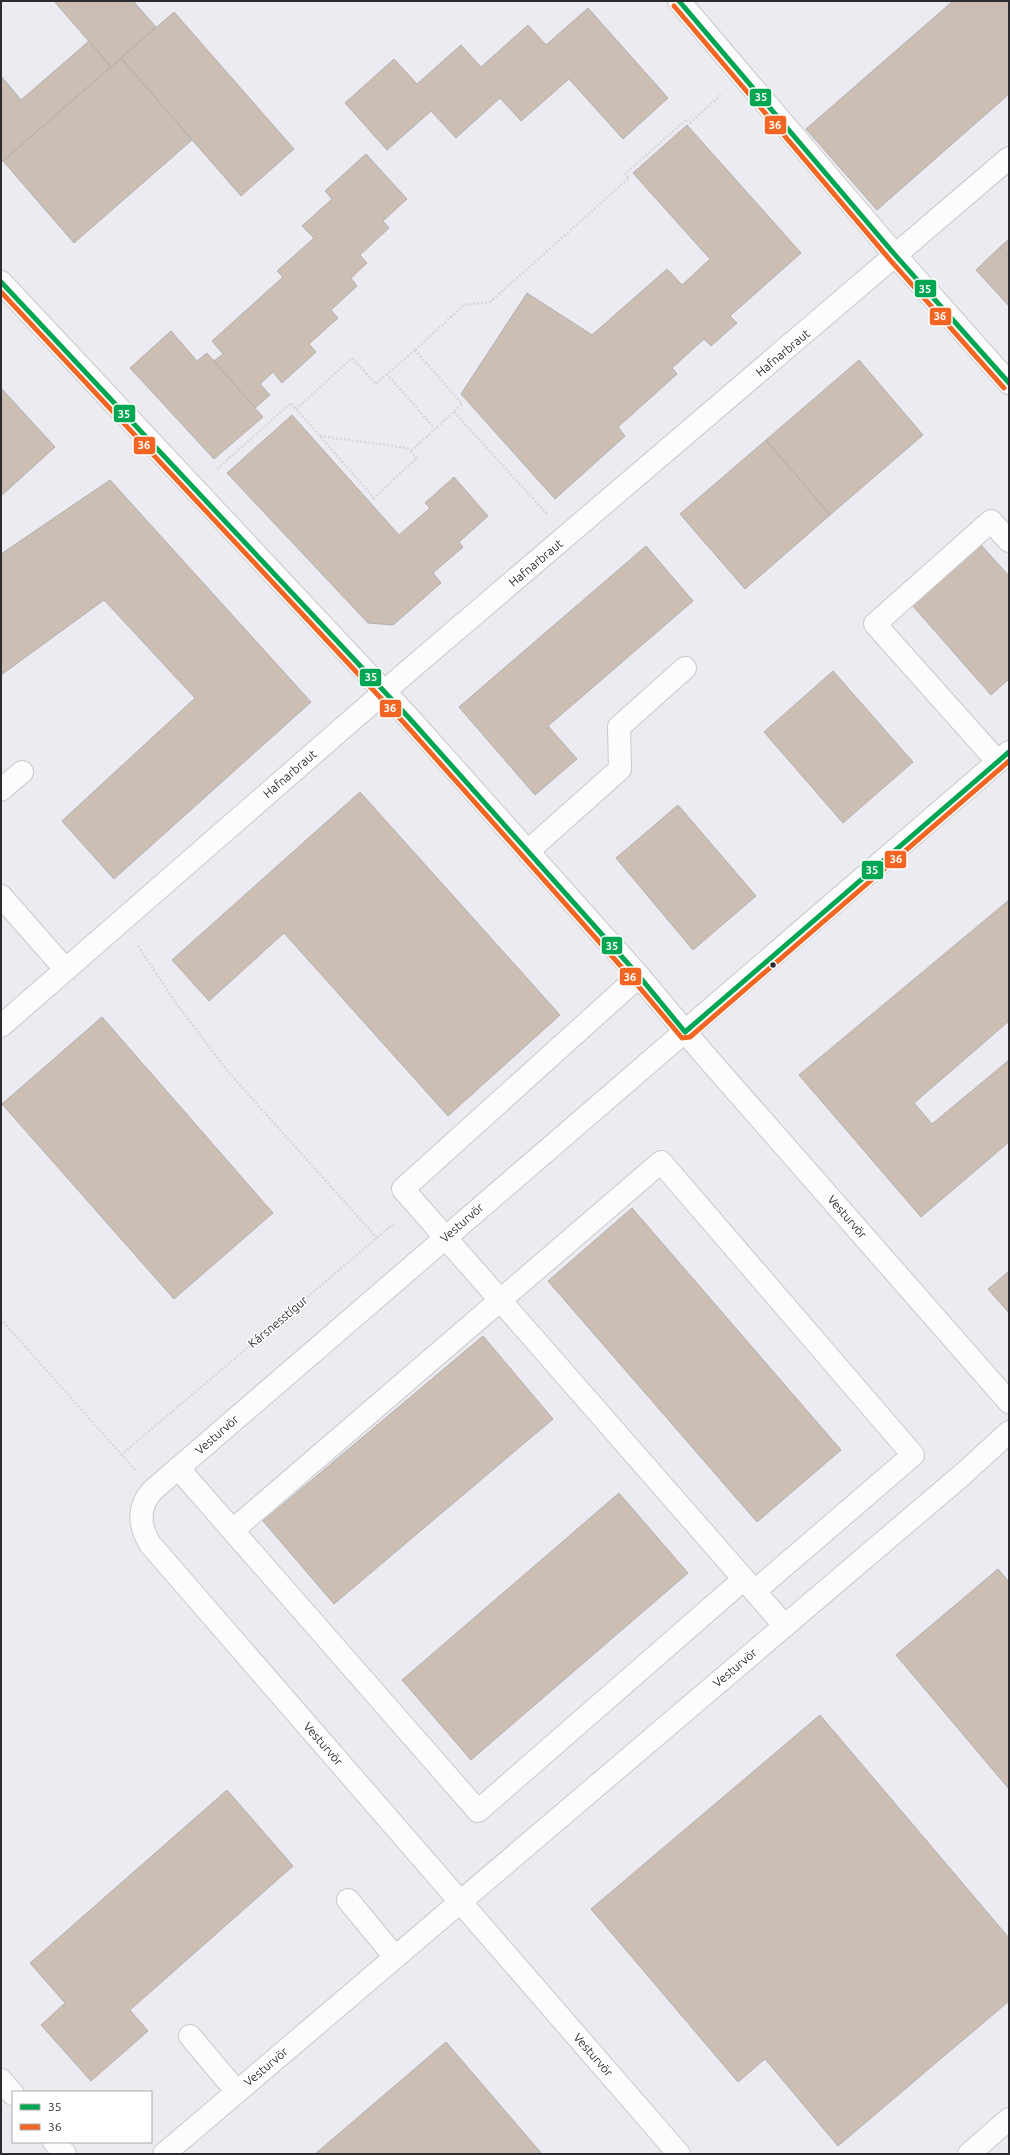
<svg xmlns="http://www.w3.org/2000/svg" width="1010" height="2155" font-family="Ubuntu,sans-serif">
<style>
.building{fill:#ccbeb2;stroke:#b1b0b1}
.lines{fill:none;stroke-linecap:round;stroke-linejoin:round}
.minor-casing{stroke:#c8c8cc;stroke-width:24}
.path{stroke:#d7d7d8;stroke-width:2.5;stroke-dasharray:2 2;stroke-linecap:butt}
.minor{stroke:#fcfcfd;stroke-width:22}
.bus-1-casing{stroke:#fff;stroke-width:8}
.bus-2-casing{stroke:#fff;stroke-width:8}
.bus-1{stroke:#00a651;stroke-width:5}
.bus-2{stroke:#f26522;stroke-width:5}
.bus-dot{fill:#2c2c30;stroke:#fff;stroke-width:1.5}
.labels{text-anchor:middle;stroke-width:3;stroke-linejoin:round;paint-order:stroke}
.street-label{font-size:12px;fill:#2c2c30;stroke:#fff}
.line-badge{stroke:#fff;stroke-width:1.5}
.badge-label{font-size:11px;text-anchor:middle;font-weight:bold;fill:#fff}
</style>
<rect width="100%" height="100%" fill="#ebebf1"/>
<path class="building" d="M54,1H133L156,27L111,67Z
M953,1H1009V94L877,210L806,129Z
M588,8L668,98L623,139L569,79L521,121L500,98L456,138L431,111L387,150L345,103L394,59L417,84L461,45L481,67L528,25L546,45Z
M174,12L294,149L241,196L121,58Z
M89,41L111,67L3,161L1,159V76L21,100Z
M121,58L192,140L74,243L3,161Z
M687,125L801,253L730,316L737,323L711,346L704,339L672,368L677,374L618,427L625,436L555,499L461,394L527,293L592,335L667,269L682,285L710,259L633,173Z
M366,154L407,199L383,221L389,228L360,255L367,263L351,278L357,286L331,310L338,318L309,344L316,352L282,383L273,372L260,384L270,395L255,408L214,361L223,354L212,341L283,277L277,271L314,238L302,226L332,199L325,191Z
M1009,239V256L1000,247Z
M1000,247L1009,256V306L976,270Z
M171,331L197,361L207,353L263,417L214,459L130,368Z
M859,360L923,435L830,515L766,440Z
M1,388L55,447L1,496Z
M292,415L399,535L430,508L425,503L454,477L488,516L459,542L463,547L433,573L441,583L393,625L368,623L227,473Z
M766,440L830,515L745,589L680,514Z
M110,480L311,702L114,879L62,821L195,698L104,600L1,675V554Z
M981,545L1009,576V679L991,695L912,605Z
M646,546L693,601L548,726L577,759L535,795L459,707Z
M833,671L913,762L843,823L764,732Z
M360,792L560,1015L448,1116L284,933L209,1001L172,960Z
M678,805L756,896L693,950L616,858Z
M1009,900V1021L914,1103L932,1124L1009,1060V1142L921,1217L799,1075Z
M102,1017L273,1213L174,1299L2,1104Z
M632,1208L841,1450L757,1522L548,1281Z
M1009,1271V1313L988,1289Z
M483,1336L553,1419L334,1604L263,1521Z
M619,1493L688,1573L471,1760L402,1680Z
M998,1569L1009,1582V1789L896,1655Z
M820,1715L1009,1938V2001L838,2146L765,2059L738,2082L591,1909Z
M227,1790L293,1866L130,2010L148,2031L91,2081L41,2025L65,2003L30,1963Z
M446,2042L542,2154H315Z"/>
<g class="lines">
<g class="minor-casing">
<path id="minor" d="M679,1L896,256L1009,383
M1,282L410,719L639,976L703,1053L1009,1402
M998,762L875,624L991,521L1009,541
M1,790L22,772
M528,851L620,769L619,727L685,668
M1,896L66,970
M639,976L403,1189L785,1626
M1,1026L415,665L1009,158
M178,1468L478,1811L744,1579
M233,1530L661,1162L913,1455L755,1591
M348,1900L395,1957
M190,2036L237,2092
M1,2080L13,2094
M54,2142L65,2154
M164,2154L962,1475L1009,1432
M679,2154L150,1544C139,1526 137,1507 153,1490L1009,752
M969,2154L1009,2119"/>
</g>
<path class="path" d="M415,350L464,305L490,302L629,178L625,174L687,119L690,123L722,94
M415,350L462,404L435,429L387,374Z
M296,409L352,358L376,384L387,374
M454,412L548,515
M411,451L435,429
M217,469L291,403L374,498L417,458L407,448L320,436
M138,946L178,1006L230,1074L377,1238
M1,1319L135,1470
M121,1455L392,1225L396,1226"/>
<use href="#minor" class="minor"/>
<g class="bus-1-casing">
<path id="bus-1" d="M679,1L896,256L1009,383
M1,282L410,719L639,976L685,1032L1009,752"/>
</g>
<g class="bus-2-casing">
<path id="bus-2" d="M674,6L891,261L1004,388
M1,292L405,724L634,981L682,1038L690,1037L1009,761"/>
</g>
<use href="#bus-1" class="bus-1"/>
<use href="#bus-2" class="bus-2"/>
</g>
<circle class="bus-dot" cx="773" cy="965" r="3.5"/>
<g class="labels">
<g class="street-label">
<text transform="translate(783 353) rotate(-40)" y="4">Hafnarbraut</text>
<text transform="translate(536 563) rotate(-40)" y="4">Hafnarbraut</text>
<text transform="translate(290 774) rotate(-41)" y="4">Hafnarbraut</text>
<text transform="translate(847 1217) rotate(49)" y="4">Vesturvör</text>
<text transform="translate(462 1223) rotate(-41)" y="4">Vesturvör</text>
<text transform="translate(278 1322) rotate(-40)" y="4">Kársnesstígur</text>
<text transform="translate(217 1435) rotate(-41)" y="4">Vesturvör</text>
<text transform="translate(735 1668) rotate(-40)" y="4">Vesturvör</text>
<text transform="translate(323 1744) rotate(49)" y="4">Vesturvör</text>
<text transform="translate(593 2055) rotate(49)" y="4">Vesturvör</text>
<text transform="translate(266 2067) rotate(-40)" y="4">Vesturvör</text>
</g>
</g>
<g class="line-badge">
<rect x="749" y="88" width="23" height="19" rx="4" fill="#00a651"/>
<rect x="764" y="115" width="23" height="20" rx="4" fill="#f26522"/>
<rect x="914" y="279" width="23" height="19" rx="4" fill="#00a651"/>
<rect x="929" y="307" width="23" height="19" rx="4" fill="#f26522"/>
<rect x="113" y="404" width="23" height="19" rx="4" fill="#00a651"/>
<rect x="133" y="436" width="23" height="19" rx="4" fill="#f26522"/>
<rect x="359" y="668" width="23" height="19" rx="4" fill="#00a651"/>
<rect x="379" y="699" width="23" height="19" rx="4" fill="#f26522"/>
<rect x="884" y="850" width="23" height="19" rx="4" fill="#f26522"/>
<rect x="861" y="860" width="23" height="20" rx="4" fill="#00a651"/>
<rect x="601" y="936" width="22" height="19" rx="4" fill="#00a651"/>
<rect x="619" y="967" width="23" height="19" rx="4" fill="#f26522"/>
</g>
<g class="badge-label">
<text x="761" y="101">35</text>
<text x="775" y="129">36</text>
<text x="925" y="293">35</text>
<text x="940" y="320">36</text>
<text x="124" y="418">35</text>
<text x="144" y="449">36</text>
<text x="371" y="681">35</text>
<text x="390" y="712">36</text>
<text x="896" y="863">36</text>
<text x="872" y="874">35</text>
<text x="612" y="950">35</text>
<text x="630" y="981">36</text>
</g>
<rect width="1010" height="2155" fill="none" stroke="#2c2c30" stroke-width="4"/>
<rect x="12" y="2091" width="140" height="52" fill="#ffffff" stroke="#ababac"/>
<rect x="20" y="2104" width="20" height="6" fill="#00a651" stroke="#ababac"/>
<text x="48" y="2111" font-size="12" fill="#2c2c30">35</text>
<rect x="20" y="2124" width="20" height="6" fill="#f26522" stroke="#ababac"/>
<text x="48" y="2131" font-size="12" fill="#2c2c30">36</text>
</svg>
